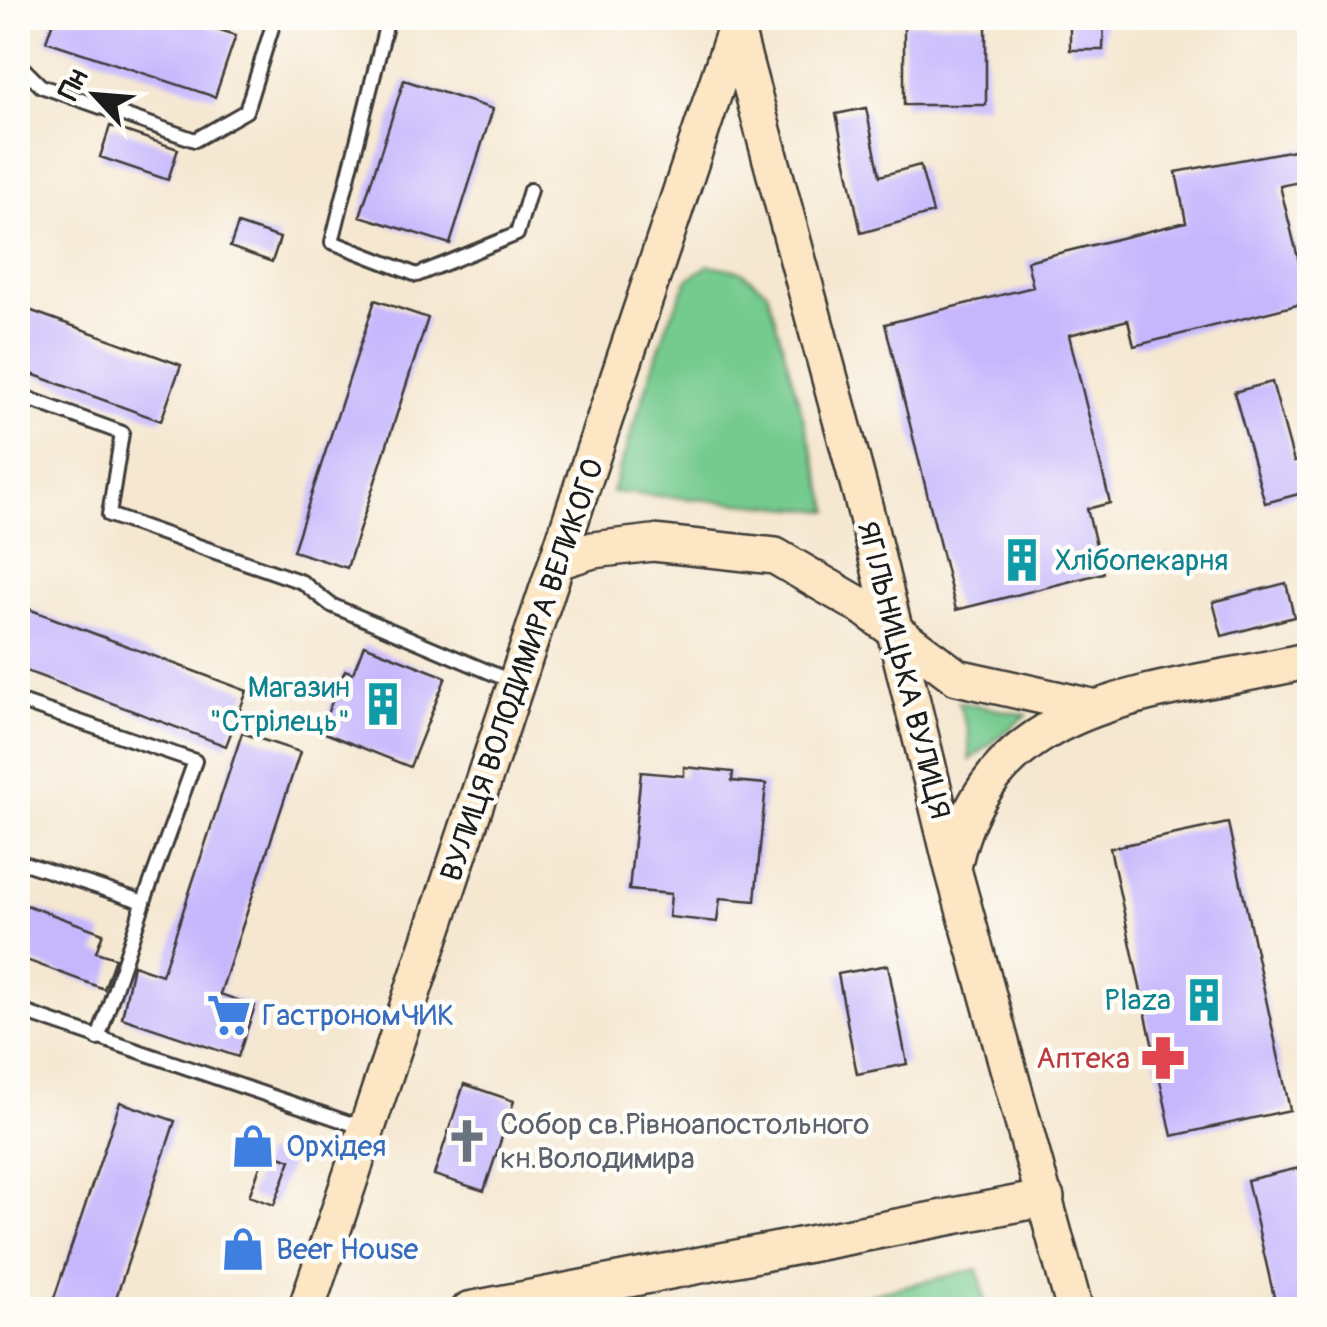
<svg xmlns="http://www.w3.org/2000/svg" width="1327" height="1327" font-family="Pangolin,sans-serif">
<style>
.green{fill:#74ca8e;stroke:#487355;stroke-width:2.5}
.building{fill:#c6b7fd}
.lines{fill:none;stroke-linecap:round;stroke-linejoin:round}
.lane-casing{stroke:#3d3a37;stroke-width:18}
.secondary-casing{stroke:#3d3a37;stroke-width:40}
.lane{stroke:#fff;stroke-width:12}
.secondary{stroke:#fce6c4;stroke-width:35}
.labels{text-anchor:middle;stroke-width:9;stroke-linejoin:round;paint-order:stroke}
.culture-label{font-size:30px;fill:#0d838f;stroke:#fdfcf7;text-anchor:end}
.street-label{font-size:30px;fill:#1c1c1c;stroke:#fdfcf7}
.shop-label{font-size:30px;fill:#366cbe;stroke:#fdfcf7;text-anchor:start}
.health-label{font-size:30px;fill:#be3a42;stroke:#fdfcf7;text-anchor:end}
.worship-label{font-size:30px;fill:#5b616d;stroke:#fdfcf7;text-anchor:start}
</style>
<rect width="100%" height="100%" fill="#fdfcf7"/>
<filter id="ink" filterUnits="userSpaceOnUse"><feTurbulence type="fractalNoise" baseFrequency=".01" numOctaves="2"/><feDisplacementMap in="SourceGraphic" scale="20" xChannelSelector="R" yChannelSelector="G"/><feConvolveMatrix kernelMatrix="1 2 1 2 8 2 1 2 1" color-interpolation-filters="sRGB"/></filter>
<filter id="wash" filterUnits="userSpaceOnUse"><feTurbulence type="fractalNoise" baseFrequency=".0048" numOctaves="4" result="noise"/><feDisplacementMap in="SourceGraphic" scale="40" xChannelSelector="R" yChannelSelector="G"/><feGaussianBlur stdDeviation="2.25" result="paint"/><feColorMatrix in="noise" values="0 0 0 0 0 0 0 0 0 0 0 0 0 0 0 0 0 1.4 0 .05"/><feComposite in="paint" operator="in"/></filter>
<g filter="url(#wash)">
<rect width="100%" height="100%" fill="#f5e7d0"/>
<path class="green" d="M709,265L740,271L767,291L830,511L612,492L667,325L688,279Z
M958,702L1027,715L970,760L968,730Z
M978,1269L987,1309H806Z"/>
<g id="blocks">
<path class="building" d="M54,18H182L236,35L215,97L46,41Z
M1070,18H1104L1103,50H1070Z
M904,23H986V105H904Z
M404,80L493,109L450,244L360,216Z
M866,108L880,176L920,165L933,213L861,233L836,114Z
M110,126L178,149L168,180L100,157Z
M1310,147V180L1280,186L1309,302L1134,346L1128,320L1069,335L1110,503L1087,509L1103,573L956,610L885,324L1033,287L1027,261L1186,222L1176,172Z
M238,224L280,238L272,262L230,247Z
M375,300L428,318L347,568L293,551Z
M18,306L181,365L161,421L18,369Z
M1272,382L1294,462L1310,458V491L1265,503L1234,392Z
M1286,583L1294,617L1222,636L1213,602Z
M18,605L247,691L226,746L18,668Z
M364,645L446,677L410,767L320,731L345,670L353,673Z
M242,733L300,752L220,994L255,1006L238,1057L122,1018L133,965L162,975Z
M684,767L733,772L732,781L766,784L755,901L720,898L717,922L669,917L671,894L629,890L641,772L684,776Z
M1228,823L1290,1110L1172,1136L1110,848Z
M18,902L103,933L96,952L115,958L104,989L18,957Z
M888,965L907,1064L857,1074L838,974Z
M464,1084L514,1101L484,1191L434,1175Z
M120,1102L175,1121L112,1310H50Z
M266,1151L291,1160L274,1205L249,1196Z
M1299,1168L1303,1186L1310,1184V1310H1277L1247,1180Z"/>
</g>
</g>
<g filter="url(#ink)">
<use href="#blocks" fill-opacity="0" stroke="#3d3a37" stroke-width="2.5"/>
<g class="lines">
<g class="lane-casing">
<path id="lane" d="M388,18L332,242L417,275L517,234L530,190
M18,63L41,86L195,140L246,111L275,18
M18,395L122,433L109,515L302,582L331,605L513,682
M18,701L195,761L139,915
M18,861L144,902L98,1039
M18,1010L364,1128"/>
</g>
<g class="secondary-casing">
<path id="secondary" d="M736,30L864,505L953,869L1075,1310
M561,560L593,550L653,543L775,556L863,607L957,677L1092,707
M954,863C992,690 1167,694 1310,660
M306,1310L739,18
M469,1310L1046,1198"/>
</g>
<use href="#lane" class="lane"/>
<use href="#secondary" class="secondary"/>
</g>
</g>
<defs>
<g id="building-bare" transform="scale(3.45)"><path d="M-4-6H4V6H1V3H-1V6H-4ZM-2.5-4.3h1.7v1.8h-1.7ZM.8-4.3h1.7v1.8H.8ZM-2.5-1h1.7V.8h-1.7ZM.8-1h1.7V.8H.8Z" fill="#0f9aa8" stroke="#fdfcf7" stroke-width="2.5" paint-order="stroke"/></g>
<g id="supermarket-bare" transform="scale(3.45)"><path d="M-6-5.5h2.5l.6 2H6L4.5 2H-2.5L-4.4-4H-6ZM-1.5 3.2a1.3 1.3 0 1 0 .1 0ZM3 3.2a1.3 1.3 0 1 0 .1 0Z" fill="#3f7fe0" stroke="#fdfcf7" stroke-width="2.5" paint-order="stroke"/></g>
<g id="pharmacy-bare" transform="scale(3.45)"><path d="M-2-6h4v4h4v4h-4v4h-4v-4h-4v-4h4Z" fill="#e0444e" stroke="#fdfcf7" stroke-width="2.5" paint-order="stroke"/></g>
<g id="church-bare" transform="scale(3.45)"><path d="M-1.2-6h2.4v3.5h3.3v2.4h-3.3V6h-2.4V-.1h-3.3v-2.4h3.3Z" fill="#6b7280" stroke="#fdfcf7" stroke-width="2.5" paint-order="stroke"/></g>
<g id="shop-bare" transform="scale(3.45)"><path d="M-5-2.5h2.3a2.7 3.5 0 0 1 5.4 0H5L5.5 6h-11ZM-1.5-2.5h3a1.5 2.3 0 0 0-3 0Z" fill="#3f7fe0" stroke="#fdfcf7" stroke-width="2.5" paint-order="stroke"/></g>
</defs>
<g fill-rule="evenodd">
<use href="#building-bare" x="1022" y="560"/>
<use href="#building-bare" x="383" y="704"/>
<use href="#building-bare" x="1204" y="1000"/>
<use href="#supermarket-bare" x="229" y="1015"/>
<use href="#pharmacy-bare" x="1163" y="1058"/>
<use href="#church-bare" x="467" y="1141"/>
<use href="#shop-bare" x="253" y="1146"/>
<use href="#shop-bare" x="243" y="1249"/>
</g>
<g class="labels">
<g class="culture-label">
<text x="1055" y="570" text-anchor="start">Хлібопекарня</text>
<text x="350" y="697">Магазин<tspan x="350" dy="34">"Стрілець"</tspan></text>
<text x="1171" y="1010">Plaza</text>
</g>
<g class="street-label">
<text transform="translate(522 670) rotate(-71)" y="10">ВУЛИЦЯ ВОЛОДИМИРА ВЕЛИКОГО</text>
<text transform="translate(904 670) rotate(76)" y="10">ЯГІЛЬНИЦЬКА ВУЛИЦЯ</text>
</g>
<g class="shop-label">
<text x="262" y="1025">ГастрономЧИК</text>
<text x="286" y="1156">Орхідея</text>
<text x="276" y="1259">Beer House</text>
</g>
<g class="health-label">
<text x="1130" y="1068">Аптека</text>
</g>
<g class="worship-label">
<text x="500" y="1134">Собор св.Рівноапостольного<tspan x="500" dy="34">кн.Володимира</tspan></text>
</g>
</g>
<rect width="1327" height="1327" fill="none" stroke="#fdfcf7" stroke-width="60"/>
<g transform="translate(95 95) rotate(296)" stroke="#fdfcf7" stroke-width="8" paint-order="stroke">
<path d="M0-8L18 38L0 25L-18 38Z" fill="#1c1c1c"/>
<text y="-15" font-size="28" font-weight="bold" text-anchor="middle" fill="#1c1c1c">Пн</text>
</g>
</svg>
